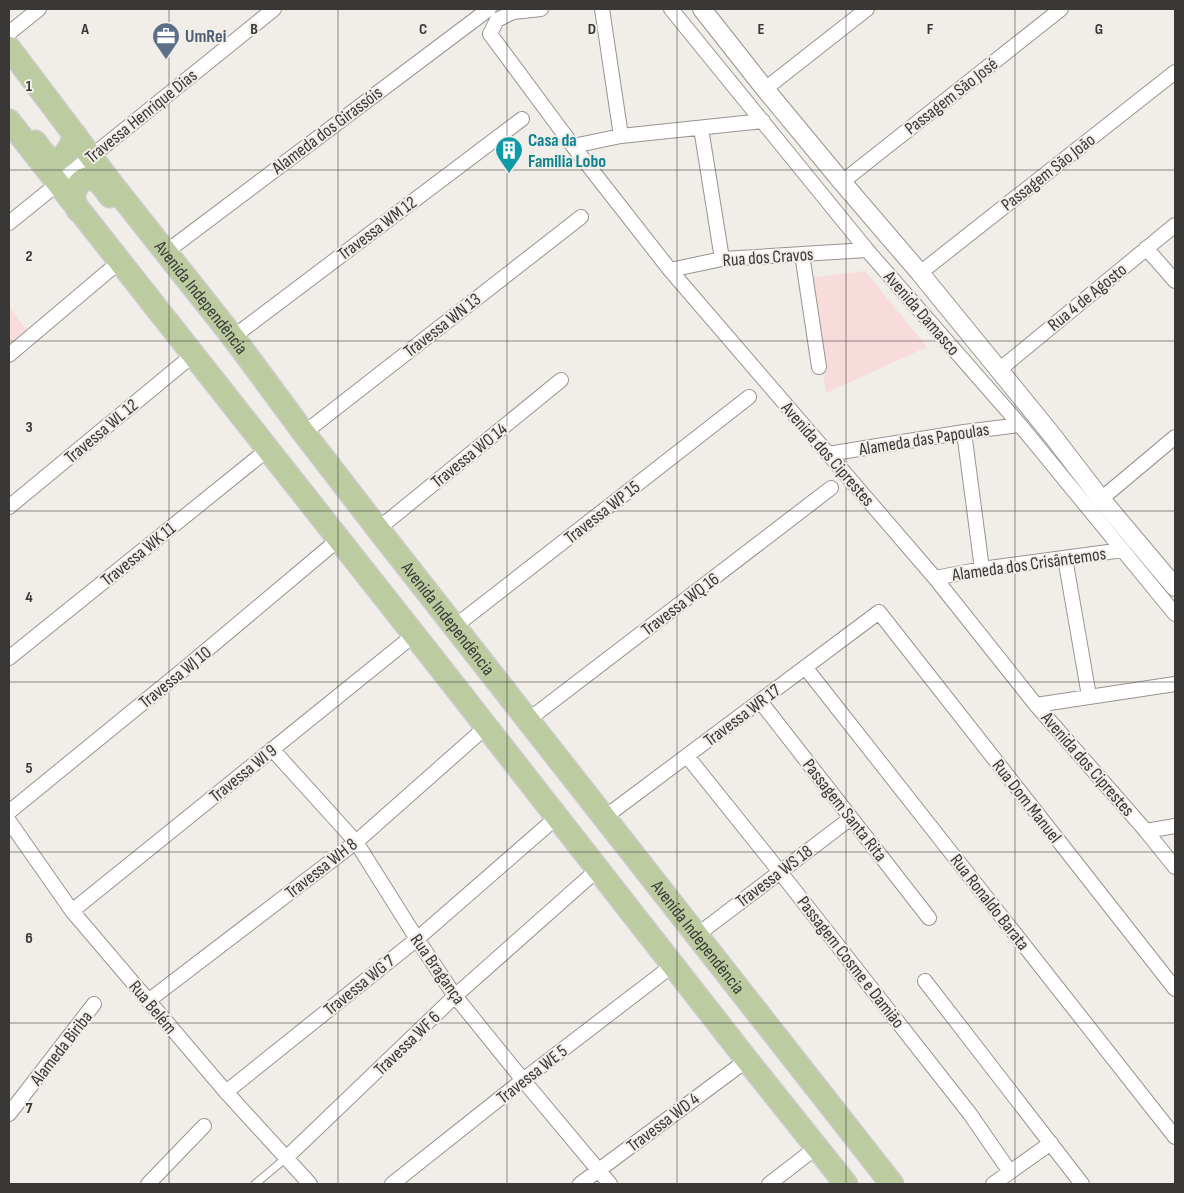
<svg xmlns="http://www.w3.org/2000/svg" width="1184" height="1193" font-family="'Sofia Sans Condensed',sans-serif">
<style>
.education{fill:#f7dcdb}
.lines{fill:none;stroke-linecap:round;stroke-linejoin:round}
.service-casing{stroke:#989590;stroke-width:9}
.minor-casing{stroke:#989590;stroke-width:16}
.tertiary-casing{stroke:#989590;stroke-width:20}
.primary-casing{stroke:#cccbcb;stroke-width:25}
.service{stroke:#fff;stroke-width:7}
.minor{stroke:#fff;stroke-width:14}
.tertiary{stroke:#fff;stroke-width:18}
.primary{stroke:#bdcba1;stroke-width:22}
.grid{fill:none;stroke:#393836;stroke-width:1;stroke-opacity:0.55}
.labels{text-anchor:middle;stroke-width:4;stroke-linejoin:round;paint-order:stroke}
.service-label{font-size:18px;font-weight:bold;fill:#4e5e75;stroke:#f1ede8;text-anchor:start}
.street-label{font-size:18px;fill:#393836;stroke:#f1ede8}
.culture-label{font-size:18px;font-weight:bold;fill:#0d838f;stroke:#f1ede8;text-anchor:start}
.grid-label{font-size:16px;text-anchor:middle;font-weight:bold;fill:#393836;stroke:#f1ede8;stroke-width:4;stroke-linejoin:round;paint-order:stroke}
</style>
<rect width="100%" height="100%" fill="#f1ede8"/>
<path class="education" d="M865,271L927,347L826,393L808,278Z
M9,307L28,332L9,347Z"/>
<g class="lines">
<g class="service-casing">
<path id="service" d="M255,1184L286,1158"/>
</g>
<g class="minor-casing">
<path id="minor" d="M541,9L513,12L497,20L490,34L573,146L670,270L935,578L1036,705L1146,831L1175,867
M602,9L621,136
M671,9L867,250L1020,425L1175,614
M9,33L39,9
M765,89L867,9
M701,128L722,259
M573,146L621,136L763,121
M842,182L1061,9
M9,223L274,9
M1146,248L1175,281
M166,252L489,9
M802,254L819,367
M670,270L722,259L867,250
M920,273L1175,72
M233,337L522,119
M9,355L119,262
M999,370L1175,225
M964,432L982,569
M304,433L581,217
M828,454L964,432L1020,425
M1101,499L1175,437
M9,507L193,355
M378,529L561,380
M1065,558L1089,696
M935,578L982,569L1123,550
M454,627L749,397
M9,658L267,450
M805,667L1175,1137
M760,701L929,918
M1036,705L1175,684
M528,720L831,488
M272,749L356,842L417,939L455,996L523,1080L610,1184
M687,756L780,872L970,1114L1010,1172
M9,812L183,670L339,539
M605,817L879,612L1175,989
M9,821L72,911L226,1092L310,1184
M1146,831L1175,826
M72,911L414,635
M697,935L851,818
M925,981L1082,1184
M148,1001L356,842L486,727
M226,1092L417,939L557,817
M9,1114L94,1004
M286,1158L455,996L597,870
M148,1184L204,1126
M392,1184L523,1080L673,965
M580,1184L747,1060
M769,1184L817,1147
M993,1184L1051,1143"/>
</g>
<g class="tertiary-casing">
<path id="tertiary" d="M702,9L765,89L842,182L920,273L1052,435L1101,499L1175,587"/>
</g>
<g class="primary-casing">
<g id="primary">
<path id="s1" d="M9,48L111,183L233,337L304,433L378,529L892,1184"/>
<path d="M9,121L442,670L747,1060L846,1184"/>
<path d="M35,142C39,147 43,154 48,157C63,166 71,146 75,135"/>
<path d="M78,210C77,207 74,202 74,198C73,189 83,174 93,179C101,181 105,190 110,196"/>
</g>
</g>
<use href="#service" class="service"/>
<use href="#minor" class="minor"/>
<use href="#tertiary" class="tertiary"/>
<use href="#primary" class="primary"/>
</g>
<path class="grid" d="M169,9V1184M338,9V1184M507,9V1184M677,9V1184M846,9V1184M1015,9V1184M9,170H1175M9,341H1175M9,511H1175M9,682H1175M9,852H1175M9,1023H1175"/>
<defs>
<g id="office-pin" transform="scale(1.4375)"><path d="M0 17L-7.5 6A9.5 9.5 0 1 1 7.5 6Z" fill="#5c6f8a" stroke="#f1ede8"/><path d="M-6-3h4V-5.5h4V-3h4V5H-6ZM-1-4.5V-3h2v-1.5ZM-6 0V1H6V0Z" fill="#fff"/></g>
<g id="building-pin" transform="scale(1.4375)"><path d="M0 17L-7.5 6A9.5 9.5 0 1 1 7.5 6Z" fill="#0f9aa8" stroke="#f1ede8"/><path d="M-4-6H4V6H1V3H-1V6H-4ZM-2.5-4.3h1.7v1.8h-1.7ZM.8-4.3h1.7v1.8H.8ZM-2.5-1h1.7V.8h-1.7ZM.8-1h1.7V.8H.8Z" fill="#fff"/></g>
</defs>
<g fill-rule="evenodd">
<use href="#office-pin" x="166" y="36"/>
<use href="#building-pin" x="509" y="150"/>
</g>
<g class="labels">
<g class="service-label">
<text x="185" y="42">UmRei</text>
</g>
<g class="street-label">
<text transform="translate(951 96) rotate(-38)" y="6">Passagem São José</text>
<text transform="translate(141 116) rotate(-39)" y="6">Travessa Henrique Dias</text>
<text transform="translate(327 130) rotate(-37)" y="6">Alameda dos Girassóis</text>
<text transform="translate(1048 172) rotate(-38)" y="6">Passagem São João</text>
<text transform="translate(377 228) rotate(-37)" y="6">Travessa WM 12</text>
<text transform="translate(768 257) rotate(-4)" y="6">Rua dos Cravos</text>
<text dy="6" stroke="none"><textPath href="#s1" startOffset="315">Avenida Independência</textPath></text>
<text transform="translate(1087 297) rotate(-39)" y="6">Rua 4 de Agosto</text>
<text transform="translate(922 313) rotate(49)" y="6">Avenida Damasco</text>
<text transform="translate(442 325) rotate(-38)" y="6">Travessa WN 13</text>
<text transform="translate(101 431) rotate(-40)" y="6">Travessa WL 12</text>
<text transform="translate(924 439) rotate(-9)" y="6">Alameda das Papoulas</text>
<text transform="translate(828 454) rotate(49)" y="6">Avenida dos Ciprestes</text>
<text transform="translate(469 455) rotate(-39)" y="6">Travessa WO 14</text>
<text transform="translate(602 512) rotate(-38)" y="6">Travessa WP 15</text>
<text transform="translate(138 554) rotate(-39)" y="6">Travessa WK 11</text>
<text transform="translate(1029 564) rotate(-8)" y="6">Alameda dos Crisântemos</text>
<text transform="translate(680 604) rotate(-37)" y="6">Travessa WQ 16</text>
<text dy="6" stroke="none"><textPath href="#s1" startOffset="720">Avenida Independência</textPath></text>
<text transform="translate(175 677) rotate(-39)" y="6">Travessa WJ 10</text>
<text transform="translate(742 715) rotate(-37)" y="6">Travessa WR 17</text>
<text transform="translate(1088 764) rotate(49)" y="6">Avenida dos Ciprestes</text>
<text transform="translate(243 773) rotate(-39)" y="6">Travessa WI 9</text>
<text transform="translate(1027 801) rotate(52)" y="6">Rua Dom Manuel</text>
<text transform="translate(845 810) rotate(52)" y="6">Passagem Santa Rita</text>
<text transform="translate(321 868) rotate(-38)" y="6">Travessa WH 8</text>
<text transform="translate(774 876) rotate(-37)" y="6">Travessa WS 18</text>
<text transform="translate(990 902) rotate(52)" y="6">Rua Ronaldo Barata</text>
<text dy="6" stroke="none"><textPath href="#s1" startOffset="1125">Avenida Independência</textPath></text>
<text transform="translate(851 962) rotate(52)" y="6">Passagem Cosme e Damião</text>
<text transform="translate(438 969) rotate(55)" y="6">Rua Bragança</text>
<text transform="translate(359 985) rotate(-39)" y="6">Travessa WG 7</text>
<text transform="translate(153 1007) rotate(50)" y="6">Rua Belém</text>
<text transform="translate(407 1043) rotate(-44)" y="6">Travessa WF 6</text>
<text transform="translate(61 1048) rotate(-52)" y="6">Alameda Biriba</text>
<text transform="translate(532 1074) rotate(-38)" y="6">Travessa WE 5</text>
<text transform="translate(663 1122) rotate(-37)" y="6">Travessa WD 4</text>
</g>
<g class="culture-label">
<text x="528" y="146">Casa da<tspan x="528" dy="21">Familia Lobo</tspan></text>
</g>
</g>
<g class="grid-label">
<text x="85" y="34">A</text>
<text x="254" y="34">B</text>
<text x="423" y="34">C</text>
<text x="592" y="34">D</text>
<text x="761" y="34">E</text>
<text x="930" y="34">F</text>
<text x="1099" y="34">G</text>
<text x="29" y="91">1</text>
<text x="29" y="261">2</text>
<text x="29" y="432">3</text>
<text x="29" y="602">4</text>
<text x="29" y="773">5</text>
<text x="29" y="943">6</text>
<text x="29" y="1113">7</text>
</g>
<rect width="1184" height="1193" fill="none" stroke="#393836" stroke-width="20"/>
</svg>
